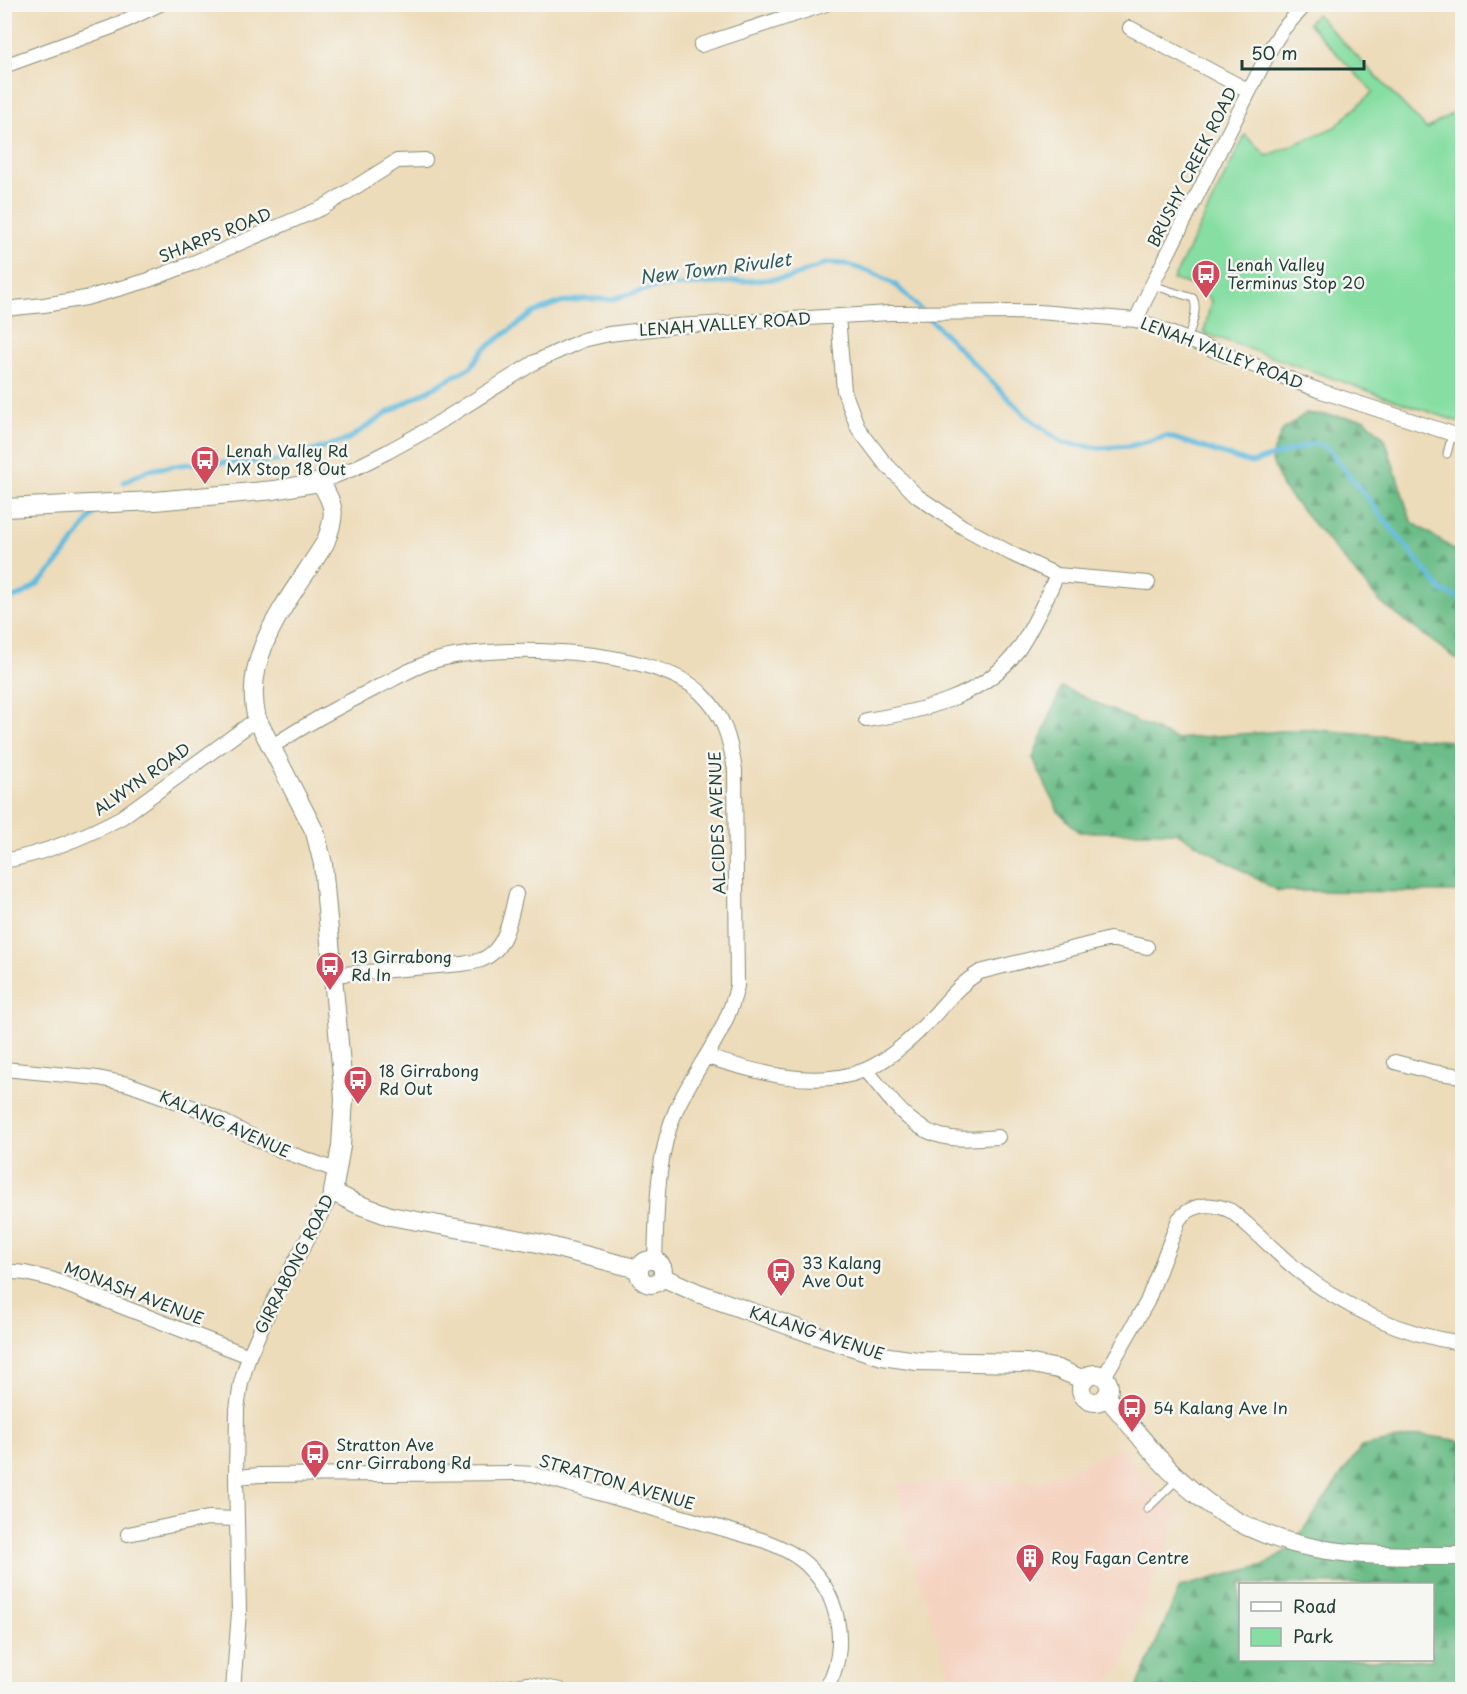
<svg xmlns="http://www.w3.org/2000/svg" width="1467" height="1694" font-family="'Playpen Sans',sans-serif">
<style>
.built{fill:#f5d3c1}
.green{fill:#86dea2;stroke:#528e6b;stroke-width:1.5}
.forest{fill:url(#forest-firs);stroke:#467d5e;stroke-width:1.5;fill-rule:evenodd}
.lines{fill:none;stroke-linecap:round;stroke-linejoin:round}
.stream{stroke:#61bbde;stroke-width:5}
.service-casing{stroke:#868c77;stroke-width:9}
.minor-casing{stroke:#868c77;stroke-width:16}
.tertiary-casing{stroke:#868c77;stroke-width:20}
.service{stroke:#fff;stroke-width:7}
.minor{stroke:#fff;stroke-width:14}
.tertiary{stroke:#fff;stroke-width:18}
.labels{text-anchor:middle;stroke-width:5;stroke-linejoin:round;paint-order:stroke}
.street-label{font-size:16px;fill:#1f3d34;stroke:#f6f6f2}
.poi-label{font-size:16px;fill:#1f3d34;stroke:#f6f6f2;text-anchor:start}
.water-label{font-size:18px;font-style:italic;fill:#305c5e;stroke:#f6f6f2}
</style>
<defs>
<pattern id="forest-firs" width="22" height="20" patternUnits="userSpaceOnUse" patternTransform="scale(1.5)"><rect width="22" height="20" fill="#6cbd88"/><path d="M5 1l3.5 6h-7zM16 11l3.5 6h-7z" fill="#589b70"/></pattern>
</defs>
<rect width="100%" height="100%" fill="#f6f6f2"/>
<filter id="ink" filterUnits="userSpaceOnUse"><feTurbulence type="fractalNoise" baseFrequency=".0167" numOctaves="2"/><feDisplacementMap in="SourceGraphic" scale="12" xChannelSelector="R" yChannelSelector="G"/><feConvolveMatrix kernelMatrix="1 2 1 2 8 2 1 2 1" color-interpolation-filters="sRGB"/></filter>
<filter id="wash" filterUnits="userSpaceOnUse"><feTurbulence type="fractalNoise" baseFrequency=".008" numOctaves="4" result="noise"/><feDisplacementMap in="SourceGraphic" scale="24" xChannelSelector="R" yChannelSelector="G"/><feGaussianBlur stdDeviation="1.35" result="paint"/><feColorMatrix in="noise" values="0 0 0 0 0 0 0 0 0 0 0 0 0 0 0 0 0 1.4 0 .05"/><feComposite in="paint" operator="in"/></filter>
<g filter="url(#wash)">
<rect width="100%" height="100%" fill="#eddcba"/>
<path class="built" d="M1119,1448L1178,1516L1120,1669L1105,1684L1092,1689H954L906,1538L897,1483L1041,1481Z"/>
<path class="green" d="M1316,14L1427,129L1462,107V423L1394,400L1204,333L1211,301C1202,286 1188,284 1173,280L1245,135L1267,156L1335,127L1373,92L1308,23Z"/>
<path class="forest" d="M1306,413L1365,419L1385,439L1411,521L1462,555V663L1382,604L1282,487L1271,458L1282,431Z
M1062,687L1175,739L1308,729L1462,742V892L1278,891L1176,832H1079L1058,811L1033,758Z
M1421,1435L1462,1441V1689L1136,1690L1180,1587L1265,1565L1291,1547L1361,1447ZM1240,1584H1432V1660H1240Z"/>
<g class="lines">
<path class="stream" d="M124,482L148,470L187,464L281,461L347,440L387,413L471,367L483,350L533,313L555,304L583,299H612L656,287L789,278L827,263L846,264L876,274L897,286L1025,415L1063,443L1100,448L1130,446L1167,436L1251,463L1315,443L1327,448L1442,591L1462,599
M4,599C40,599 72,542 92,516"/>
</g>
</g>
<g filter="url(#ink)">
<g class="lines">
<g class="service-casing">
<path id="service" d="M1152,285L1193,298C1199,309 1191,327 1188,339
M1447,454L1452,434
M1147,1509L1177,1480"/>
</g>
<g class="minor-casing">
<path id="minor" d="M1130,28L1249,91
M701,45L826,4
M4,66L112,27L160,4
M4,309L44,305L86,298L146,281L193,263L322,208L397,161L425,160
M838,316L844,391L858,428L883,461L917,496L963,527L1012,554L1057,575L1148,583
M1136,320L1152,285L1272,46L1283,29L1306,4
M320,482L355,468L387,452L427,430L535,362L583,340L609,334L677,326L890,313L1039,312L1136,320L1318,390L1462,437
M866,720C920,712 984,697 1018,650C1034,627 1045,600 1057,575
M271,747C306,724 341,705 378,687C394,679 411,669 427,663C487,641 654,647 701,693C724,715 730,739 735,770L737,986C726,1036 696,1065 676,1110C656,1156 657,1210 655,1260
M4,861C46,853 85,837 122,817L257,719
M332,975L462,964C468,963 475,962 481,960C507,950 510,917 516,894
M707,1057C756,1072 814,1090 865,1070C887,1061 907,1043 924,1026C942,1008 957,985 980,972L1110,939L1147,947
M1395,1062L1432,1072L1462,1076
M4,1069L98,1078L128,1084L200,1110L275,1148L338,1171
M866,1070C890,1098 911,1133 951,1138C966,1140 983,1138 998,1137
M4,1271L25,1273L51,1279L249,1356
M1104,1377L1147,1302L1179,1219C1194,1203 1211,1202 1231,1211C1254,1229 1274,1251 1296,1269C1343,1307 1402,1335 1462,1343
M236,1477L260,1475L517,1473L533,1474L762,1540C779,1546 797,1554 810,1568C841,1599 849,1652 825,1690
M128,1534L208,1518L237,1519
M233,1690L239,1612L236,1477L237,1409L241,1383L249,1356L271,1306L333,1192
M493,1690L528,1684L560,1690"/>
</g>
<g class="tertiary-casing">
<path id="tertiary" d="M4,508L155,501L274,490L320,482C336,506 336,516 325,543C293,596 240,652 257,719L315,832L323,864L344,1099L341,1146L333,1192L357,1204L390,1216L538,1243L638,1269
M639 1272a12 12 0 1 1 24 0a12 12 0 1 1-24 0Z
M662,1277L698,1293L821,1337L882,1356L917,1361L1027,1363L1058,1369L1084,1380
M1081 1388a14 14 0 1 1 28 0a14 14 0 1 1-28 0Z
M1106,1396C1134,1428 1161,1466 1195,1493C1274,1559 1365,1556 1462,1556"/>
</g>
<use href="#service" class="service"/>
<use href="#minor" class="minor"/>
<use href="#tertiary" class="tertiary"/>
</g>
</g>
<defs>
<g id="bus-pin" transform="scale(1.5)"><path d="M0 17L-7.5 6A9.5 9.5 0 1 1 7.5 6Z" fill="#d1495b" stroke="#f6f6f2"/><path d="M-5-6H5V4H4V6H2V4H-2V6H-4V4H-5ZM-3.5-4V0h7V-4ZM-3.5 1.2v1.5H-2V1.2ZM2 1.2v1.5H3.5V1.2Z" fill="#fff"/></g>
<g id="building-pin" transform="scale(1.5)"><path d="M0 17L-7.5 6A9.5 9.5 0 1 1 7.5 6Z" fill="#d1495b" stroke="#f6f6f2"/><path d="M-4-6H4V6H1V3H-1V6H-4ZM-2.5-4.3h1.7v1.8h-1.7ZM.8-4.3h1.7v1.8H.8ZM-2.5-1h1.7V.8h-1.7ZM.8-1h1.7V.8H.8Z" fill="#fff"/></g>
</defs>
<g fill-rule="evenodd">
<use href="#bus-pin" x="1206" y="274"/>
<use href="#bus-pin" x="205" y="460"/>
<use href="#bus-pin" x="330" y="966"/>
<use href="#bus-pin" x="358" y="1080"/>
<use href="#bus-pin" x="781" y="1272"/>
<use href="#bus-pin" x="1132" y="1408"/>
<use href="#bus-pin" x="315" y="1454"/>
<use href="#building-pin" x="1030" y="1558"/>
</g>
<g class="labels">
<g class="street-label">
<text transform="translate(1192 167) rotate(-63)" y="6">BRUSHY CREEK ROAD</text>
<text transform="translate(215 235) rotate(-22)" y="6">SHARPS ROAD</text>
<text transform="translate(725 324) rotate(-4)" y="6">LENAH VALLEY ROAD</text>
<text transform="translate(1222 353) rotate(21)" y="6">LENAH VALLEY ROAD</text>
<text transform="translate(142 779) rotate(-35)" y="6">ALWYN ROAD</text>
<text transform="translate(717 823) rotate(-92)" y="6">ALCIDES AVENUE</text>
<text transform="translate(225 1124) rotate(24)" y="6">KALANG AVENUE</text>
<text transform="translate(294 1264) rotate(-63)" y="6">GIRRABONG ROAD</text>
<text transform="translate(134 1293) rotate(21)" y="6">MONASH AVENUE</text>
<text transform="translate(817 1333) rotate(18)" y="6">KALANG AVENUE</text>
<text transform="translate(617 1482) rotate(16)" y="6">STRATTON AVENUE</text>
</g>
<g class="poi-label">
<text x="1227" y="271">Lenah Valley<tspan x="1227" dy="18">Terminus Stop 20</tspan></text>
<text x="226" y="457">Lenah Valley Rd<tspan x="226" dy="18">MX Stop 18 Out</tspan></text>
<text x="351" y="963">13 Girrabong<tspan x="351" dy="18">Rd In</tspan></text>
<text x="379" y="1077">18 Girrabong<tspan x="379" dy="18">Rd Out</tspan></text>
<text x="802" y="1269">33 Kalang<tspan x="802" dy="18">Ave Out</tspan></text>
<text x="1153" y="1414">54 Kalang Ave In</text>
<text x="336" y="1451">Stratton Ave<tspan x="336" dy="18">cnr Girrabong Rd</tspan></text>
<text x="1051" y="1564">Roy Fagan Centre</text>
</g>
<g class="water-label">
<text transform="translate(715 269) rotate(-7)" y="6">New Town Rivulet</text>
</g>
</g>
<rect width="1467" height="1694" fill="none" stroke="#f6f6f2" stroke-width="24"/>
<rect x="1239" y="1583" width="195" height="78" fill="#f6f6f2" stroke="#a0aca6" stroke-width="1.5"/>
<rect x="1251" y="1602" width="30" height="9" fill="#ffffff" stroke="#a0aca6" stroke-width="1.5"/>
<text x="1293" y="1613" font-size="18" fill="#1f3d34">Road</text>
<rect x="1251" y="1628" width="30" height="18" fill="#86dea2" stroke="#a0aca6" stroke-width="1.5"/>
<text x="1293" y="1643" font-size="18" fill="#1f3d34">Park</text>
<path d="M1242 60v9h122v-9" fill="none" stroke="#1f3d34" stroke-width="3"/>
<text x="1251" y="60" font-size="18" fill="#1f3d34" stroke="#f6f6f2" stroke-width="4.5" paint-order="stroke">50 m</text>
</svg>
